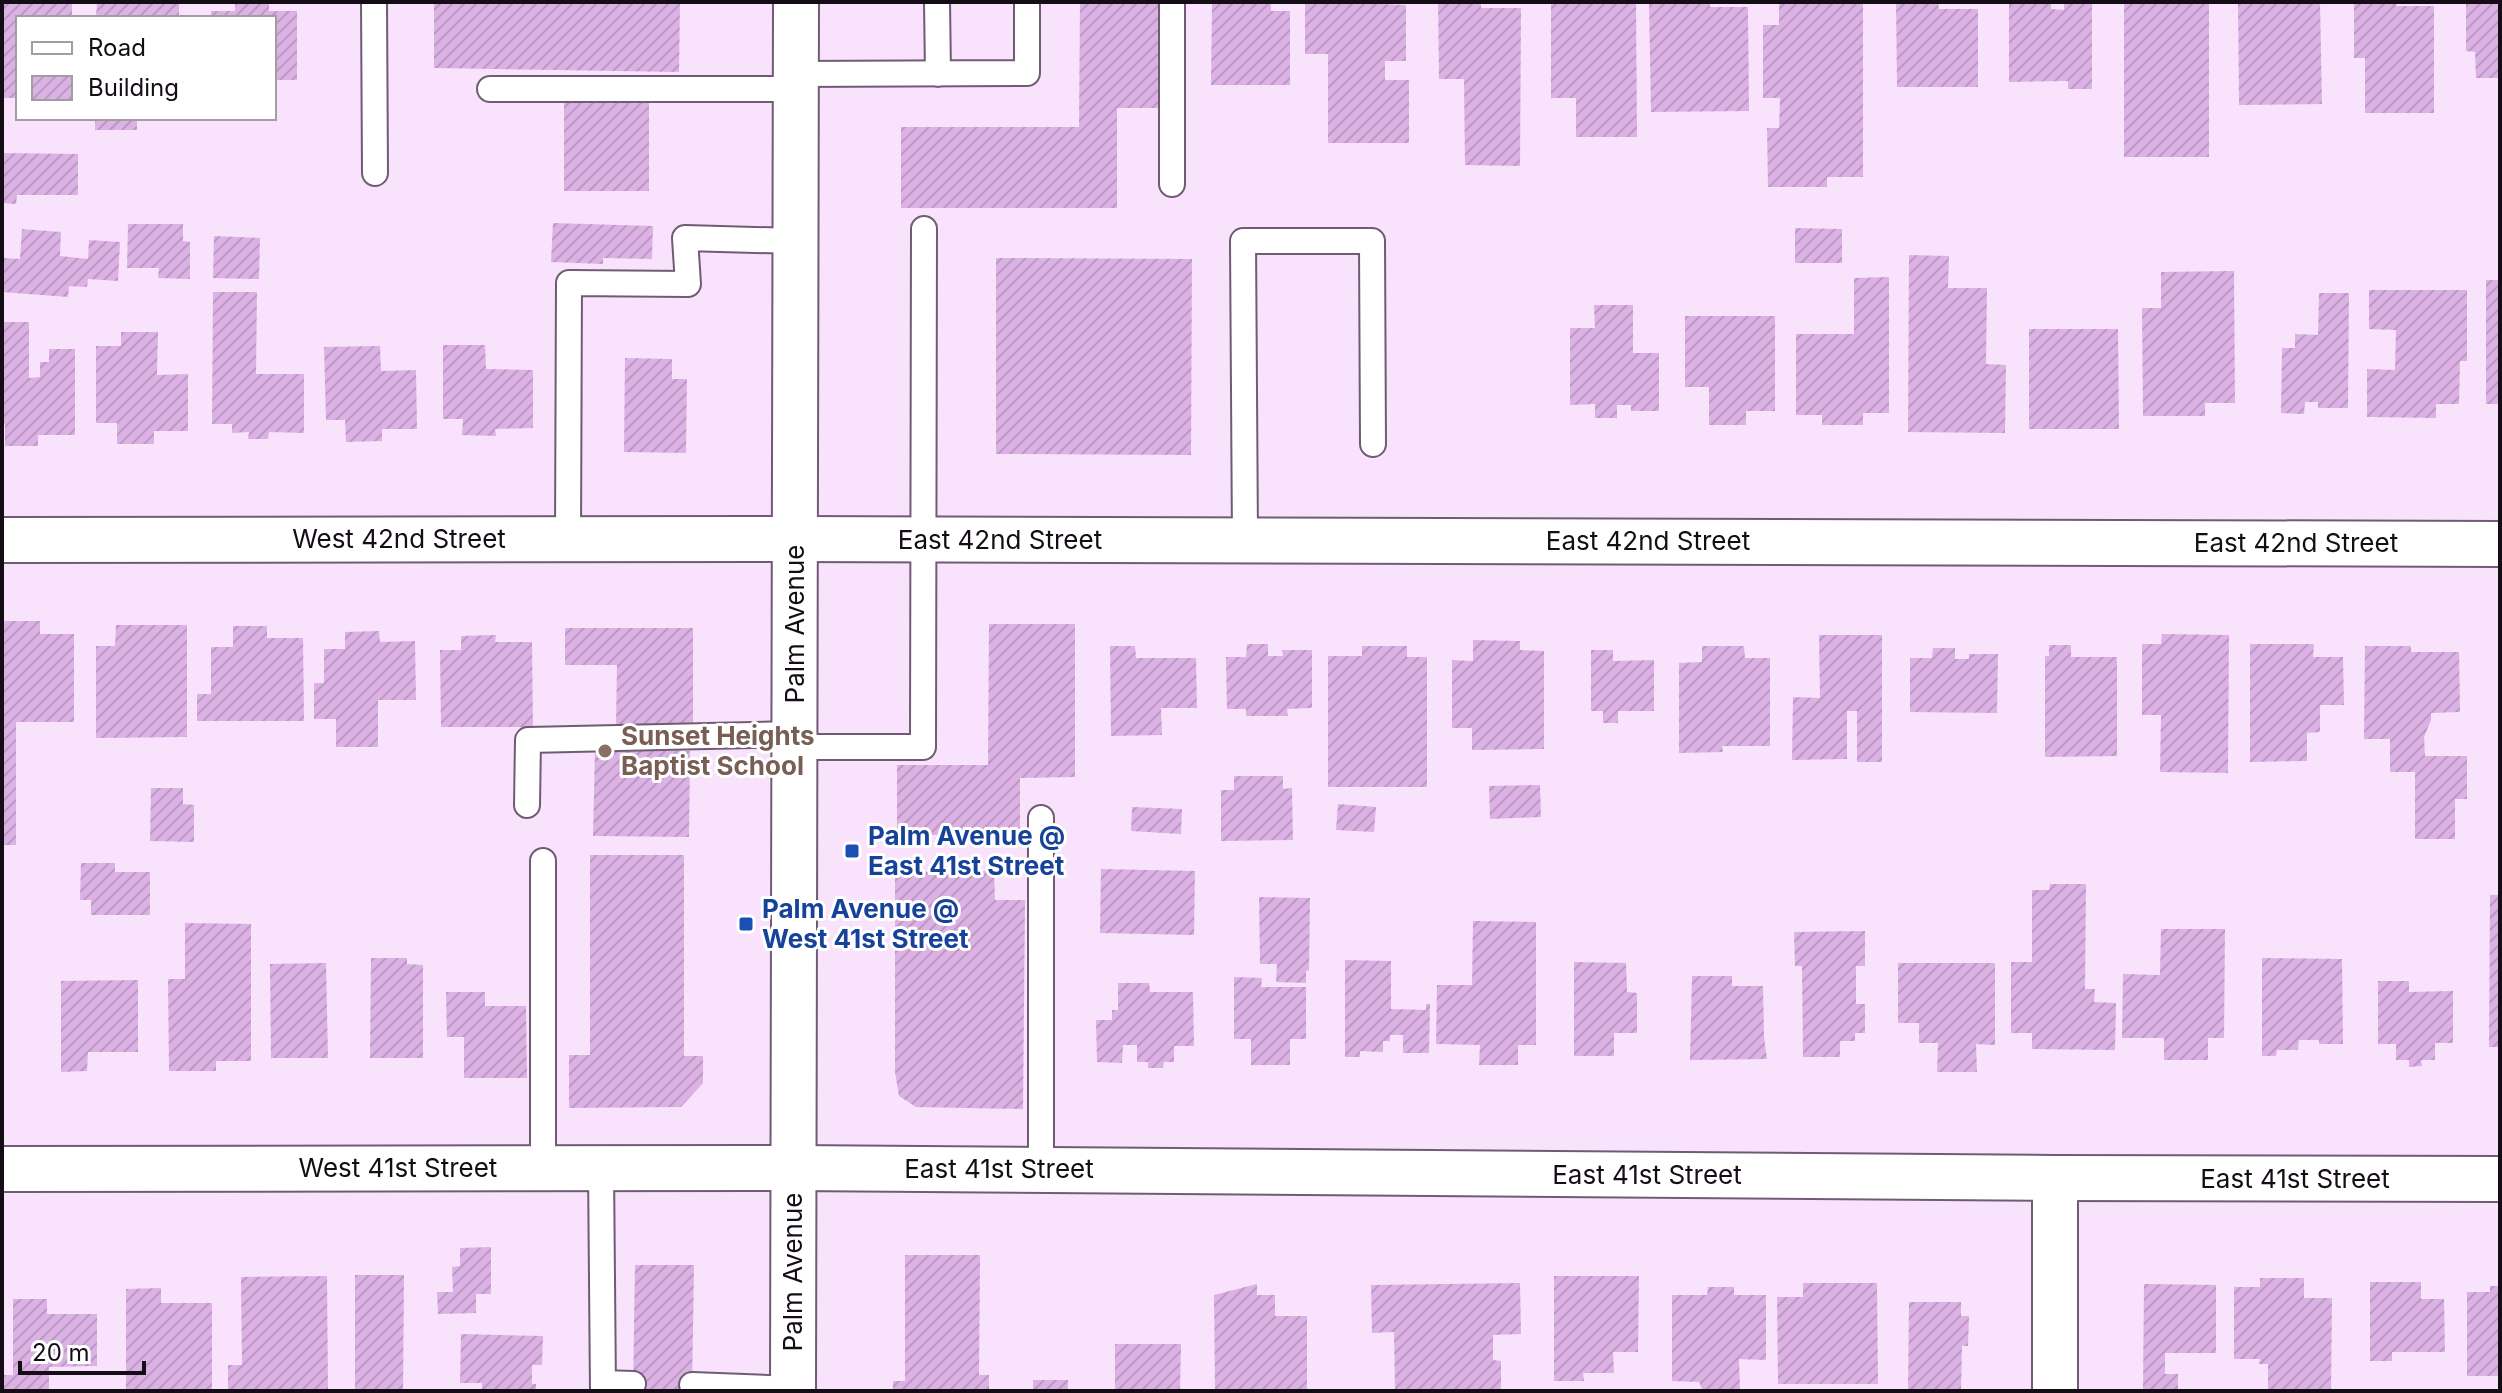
<svg xmlns="http://www.w3.org/2000/svg" width="2502" height="1393" font-family="Inter,sans-serif">
<style>
.building{fill:url(#building-hatch)}
.lines{fill:none;stroke-linecap:round;stroke-linejoin:round}
.service-casing{stroke:#6f5c73;stroke-width:28}
.minor-casing{stroke:#6f5c73;stroke-width:48}
.tertiary-casing{stroke:#6f5c73;stroke-width:48}
.secondary-casing{stroke:#6f5c73;stroke-width:48}
.service{stroke:#fff;stroke-width:24}
.minor{stroke:#fff;stroke-width:44}
.tertiary{stroke:#fff;stroke-width:44}
.secondary{stroke:#fff;stroke-width:44}
.education-dot{fill:#8d6e63;stroke:#fff;stroke-width:3}
.transit-dot{fill:#1a4fb4;stroke:#fff;stroke-width:3}
.labels{text-anchor:middle;stroke-width:6;stroke-linejoin:round;paint-order:stroke}
.street-label{font-size:26px;fill:#140d16;stroke:#fff}
.education-label{font-size:26px;font-weight:bold;fill:#785e54;stroke:#fff;text-anchor:start}
.transit-label{font-size:26px;font-weight:bold;fill:#164399;stroke:#fff;text-anchor:start}
</style>
<defs>
<pattern id="building-hatch" width="6" height="6" patternUnits="userSpaceOnUse" patternTransform="scale(2)"><rect width="6" height="6" fill="#dcb2e5"/><path d="M-1 1l2-2M0 6l6-6M5 7l2-2" fill="none" stroke="#bc98c4"/></pattern>
</defs>
<rect width="100%" height="100%" fill="#f8e2fc"/>
<path class="building" d="M2,2H72V18H18V98H2Z
M97,2H179V18H96Z
M235,2H269V11H297V80H274V18H211V11H235Z
M434,2L680,3L679,72L434,68Z
M1080,2H1160L1161,108H1117V208H901V127H1079Z
M1212,2H1271V11H1290V85H1211Z
M1305,2H1381V4L1406,5V61H1385V80H1409V143H1328V54H1305Z
M1438,2H1481V8H1521L1520,166L1465,165L1464,79H1439Z
M1551,2H1636L1637,137H1576V98H1551Z
M1649,2H1710V7H1748L1749,111L1651,112Z
M1779,2L1863,4V177H1827V187H1768L1767,128H1779L1780,98H1763V25H1779Z
M1896,2H1938L1939,9H1978V87H1897Z
M2009,2H2051V9L2064,10V3L2092,2V89H2068V81L2009,82Z
M2124,2H2209V157H2124Z
M2238,2H2320L2322,104L2239,105Z
M2354,2H2396V6H2434V113H2365V58H2354Z
M2466,2H2500V78H2476L2475,52L2466,51Z
M564,102L649,103V191H564Z
M95,118H137V130H95Z
M2,153L78,154V195H17L16,204L2,203Z
M553,223L653,226L652,259L603,258V264L551,262Z
M128,224H183V241L190,242V279L158,278L159,268H127Z
M1795,228L1842,229V263H1795Z
M22,229L61,232L60,256L88,259L89,240L120,242L118,281L88,279L87,287L69,286L68,297L2,292V258L20,259Z
M214,236L260,238L259,279L213,278Z
M1909,255L1949,256L1948,288H1987L1986,364L2006,365L2005,433L1908,432Z
M996,258L1192,259L1191,455L996,454Z
M2234,271L2235,403H2205V416H2143L2142,308H2161V272Z
M1889,277V413H1863V425H1822V415H1796V334H1854V278Z
M2486,280H2500V404H2486Z
M2369,290H2467V361H2460L2459,404H2436V418L2367,417V369L2395,370L2396,330L2369,329Z
M213,292H257L256,374H304V433L269,432L268,439H248L249,432L232,433V424H212Z
M2319,293H2349L2348,408H2318V402H2305L2304,414L2281,413L2282,348H2295V334L2318,335Z
M1594,305H1633V353H1659V411H1631V405H1617V418H1595V404L1570,405V328H1595Z
M1685,316H1775V411H1746V425H1709V387H1685Z
M2,322H29V378L40,377V362H49V349H75V435H38V446H5V424H2Z
M2029,329H2118L2119,429H2029Z
M121,332H158L157,375L188,374V431H154V444H117V423H96V346H121Z
M443,345H485L486,369L533,370V428L495,429L496,436L462,435L463,419H443Z
M380,346L381,371L416,370L417,429H382V441L346,442L345,420H326L324,347Z
M625,358L672,359V379H687L686,453L624,452Z
M2,621H40V634H74V722H16V845H2Z
M989,624H1075V777L1020,778V835H897V765H988Z
M116,625H187V737L96,738V646H115Z
M233,626H267V638H303L304,721H197V694H211V647H233Z
M565,628H693V727L616,726L617,665H565Z
M379,631L380,642L415,641L416,700H378V747H336V719H314V683H324V649H345V632Z
M2162,634L2229,635L2228,773L2160,772L2161,715H2142V644H2161Z
M496,635L495,642H532L533,727H441L440,650H461V636Z
M1819,635H1882V762H1857V711H1847V759L1792,760L1793,697L1820,698Z
M1473,640L1520,641V650L1544,651V749L1472,750V728H1452V660L1473,661Z
M1247,644H1268V656H1283L1282,650H1312V708L1287,709L1288,716H1246V709H1227L1226,657H1246Z
M2250,644H2314L2313,657H2343L2344,705H2320V732L2307,733V761L2250,762Z
M2049,645H2071V657H2117V756L2045,757V656H2049Z
M1110,646H1135L1136,658H1196L1197,708H1161L1162,735L1111,736Z
M1362,646H1407V657H1427V787H1328V656H1362Z
M1702,646H1744L1745,658H1770V746H1722L1723,752L1679,753V663L1702,662Z
M2365,646H2411V652H2459L2460,712L2431,713V720L2424,737L2425,756H2467V799H2455V839H2415V772H2390V739H2364Z
M1933,648H1955V659H1969V654H1998L1997,713L1910,712V658H1932Z
M1591,650H1613V661L1654,660V711H1618V723H1603V711H1591Z
M595,750L690,751L689,837L593,836Z
M1234,776H1283V789L1292,788L1293,840L1221,841V790H1234Z
M1540,785L1541,817L1490,819L1489,786Z
M151,788H183V804L194,805V842L150,841Z
M1338,804L1376,807L1374,832L1336,830Z
M1132,807L1182,809L1181,834L1131,831Z
M590,855H684V1056H703V1083L681,1107L569,1108V1055H590Z
M81,863H115V872H150V915H91V900H80Z
M1101,869L1195,871L1194,935L1100,933Z
M994,871L995,900H1025L1023,1109L916,1107L899,1096L895,1072V872Z
M2050,884H2086L2085,989H2095L2094,1002L2116,1003L2115,1050L2032,1049V1033H2011V962H2032V890H2049Z
M2490,895H2500V1047H2489Z
M1259,897L1310,898L1309,970L1306,971V983L1276,982L1277,964H1260Z
M1473,921L1536,922V1045H1518V1065H1479L1480,1045L1436,1044L1437,985H1472Z
M185,923L251,924V1061H216V1071H169L168,979H185Z
M2161,929H2225L2224,1038H2208V1060H2164V1038H2122L2123,974L2160,975Z
M1865,931V966H1856V1004H1865V1033H1855V1041H1840V1057H1803L1802,966H1795L1794,932Z
M371,958H407V964L423,965V1058H370Z
M2262,958L2342,959L2343,1044H2319V1040H2299L2298,1050H2277L2276,1056H2262Z
M1345,960L1391,961V1009L1426,1010V1004H1430L1429,1053H1403V1035H1390V1041H1383V1052L1360,1051V1057H1345Z
M1574,962L1626,963L1627,992L1637,993V1033H1614V1056H1574Z
M326,963L328,1058H271L270,964Z
M1898,963H1995V1045L1976,1044L1977,1072H1937L1938,1043H1919V1023H1898Z
M1692,976H1732V986H1763L1764,1037L1767,1059L1690,1060Z
M1234,977L1262,978L1261,987H1306V1039H1290V1065H1251V1039H1234Z
M138,980V1052H88L87,1071L61,1072V981Z
M2378,981H2409V992L2453,991V1043H2435V1060H2421L2422,1066L2409,1067V1060H2396V1044H2378Z
M1118,983H1149L1150,992H1193L1194,1046H1174V1062H1164L1163,1068H1148V1062H1137V1045H1123L1122,1063L1097,1062L1096,1020H1112V1010H1118Z
M446,992H485V1006H526L527,1078H464V1037H447Z
M491,1247V1294H476V1313L438,1314L437,1292H453L452,1267L460,1266V1248Z
M905,1255H980L979,1375H989V1391H893V1381H905Z
M635,1265H694L692,1391H633Z
M355,1275H404L403,1391H355Z
M327,1276L328,1391H228V1365H242L241,1277Z
M1554,1276H1639L1638,1352H1613L1614,1373H1583L1584,1381H1554Z
M2260,1278H2304V1298H2332L2331,1391H2268V1364H2259L2260,1359H2234V1287H2260Z
M2370,1282H2421V1299H2444L2445,1352H2392V1361H2370Z
M1520,1283L1521,1334L1493,1335V1360L1501,1361V1391H1395L1394,1332L1372,1333L1371,1285Z
M1803,1283H1877L1878,1384H1778L1777,1297H1803Z
M1257,1284V1295H1275V1316H1307V1391H1215L1214,1295Z
M2144,1284L2216,1285V1353H2165V1374H2178V1391H2143Z
M2490,1286H2500V1376H2467V1292H2490Z
M1708,1287H1734V1295H1766V1360L1739,1359L1740,1391H1703L1699,1382L1672,1381V1295H1707Z
M161,1288V1303H212V1391H126V1289Z
M13,1299H47V1314H97V1366L49,1367V1391H2V1375H13Z
M1909,1302H1961V1316H1969L1968,1346H1962L1961,1391H1908Z
M461,1334L543,1336L542,1365H532V1384H536V1391H482V1383H460Z
M1115,1344H1181L1180,1391H1115Z
M1033,1380H1068V1391H1033Z"/>
<g class="lines">
<g class="service-casing">
<path id="service" d="M374,2L375,173
M937,2L938,74
M795,74L1027,73V2
M490,89H796
M1172,184V2
M568,539L569,283L688,284L685,238L796,241
M1245,540L1243,241H1372L1373,444
M795,747H923L924,229
M527,805L528,740L794,734
M1041,818V1170
M543,1168V861
M601,1168L603,1391
M603,1383L633,1384
M692,1385L793,1389"/>
</g>
<g class="minor-casing">
<path id="minor" d="M2,540L795,539L2500,544
M2055,1391V1178"/>
</g>
<g class="tertiary-casing">
<path id="tertiary" d="M2,1169L794,1168L2055,1178L2500,1179"/>
</g>
<g class="secondary-casing">
<path id="secondary" d="M793,1391L796,2"/>
</g>
<use href="#service" class="service"/>
<use href="#minor" class="minor"/>
<use href="#tertiary" class="tertiary"/>
<use href="#secondary" class="secondary"/>
</g>
<circle class="education-dot" cx="605" cy="751" r="8"/>
<g class="transit-dot">
<rect x="844" y="843" width="16" height="16" rx="4"/>
<rect x="738" y="916" width="16" height="16" rx="4"/>
</g>
<g class="labels">
<g class="street-label">
<text x="399" y="548">West 42nd Street</text>
<text x="1000" y="549">East 42nd Street</text>
<text x="1648" y="550">East 42nd Street</text>
<text x="2296" y="552">East 42nd Street</text>
<text transform="translate(795 624) rotate(-90)" y="9">Palm Avenue</text>
<text x="398" y="1177">West 41st Street</text>
<text x="999" y="1178">East 41st Street</text>
<text x="1647" y="1184">East 41st Street</text>
<text x="2295" y="1188">East 41st Street</text>
<text transform="translate(793 1272) rotate(-90)" y="9">Palm Avenue</text>
</g>
<g class="education-label">
<text x="621" y="745">Sunset Heights<tspan x="621" dy="30">Baptist School</tspan></text>
</g>
<g class="transit-label">
<text x="868" y="845">Palm Avenue @<tspan x="868" dy="30">East 41st Street</tspan></text>
<text x="762" y="918">Palm Avenue @<tspan x="762" dy="30">West 41st Street</tspan></text>
</g>
</g>
<rect width="2502" height="1393" fill="none" stroke="#140d16" stroke-width="8"/>
<rect x="16" y="16" width="260" height="104" fill="#ffffff" stroke="#a19ea2" stroke-width="2"/>
<rect x="32" y="42" width="40" height="12" fill="#ffffff" stroke="#a19ea2" stroke-width="2"/>
<text x="88" y="56" font-size="24" fill="#140d16">Road</text>
<rect x="32" y="76" width="40" height="24" fill="url(#building-hatch)" stroke="#a19ea2" stroke-width="2"/>
<text x="88" y="96" font-size="24" fill="#140d16">Building</text>
<path d="M20 1361v12h124v-12" fill="none" stroke="#140d16" stroke-width="4"/>
<text x="32" y="1361" font-size="24" fill="#140d16" stroke="#ffffff" stroke-width="6" paint-order="stroke">20 m</text>
</svg>
